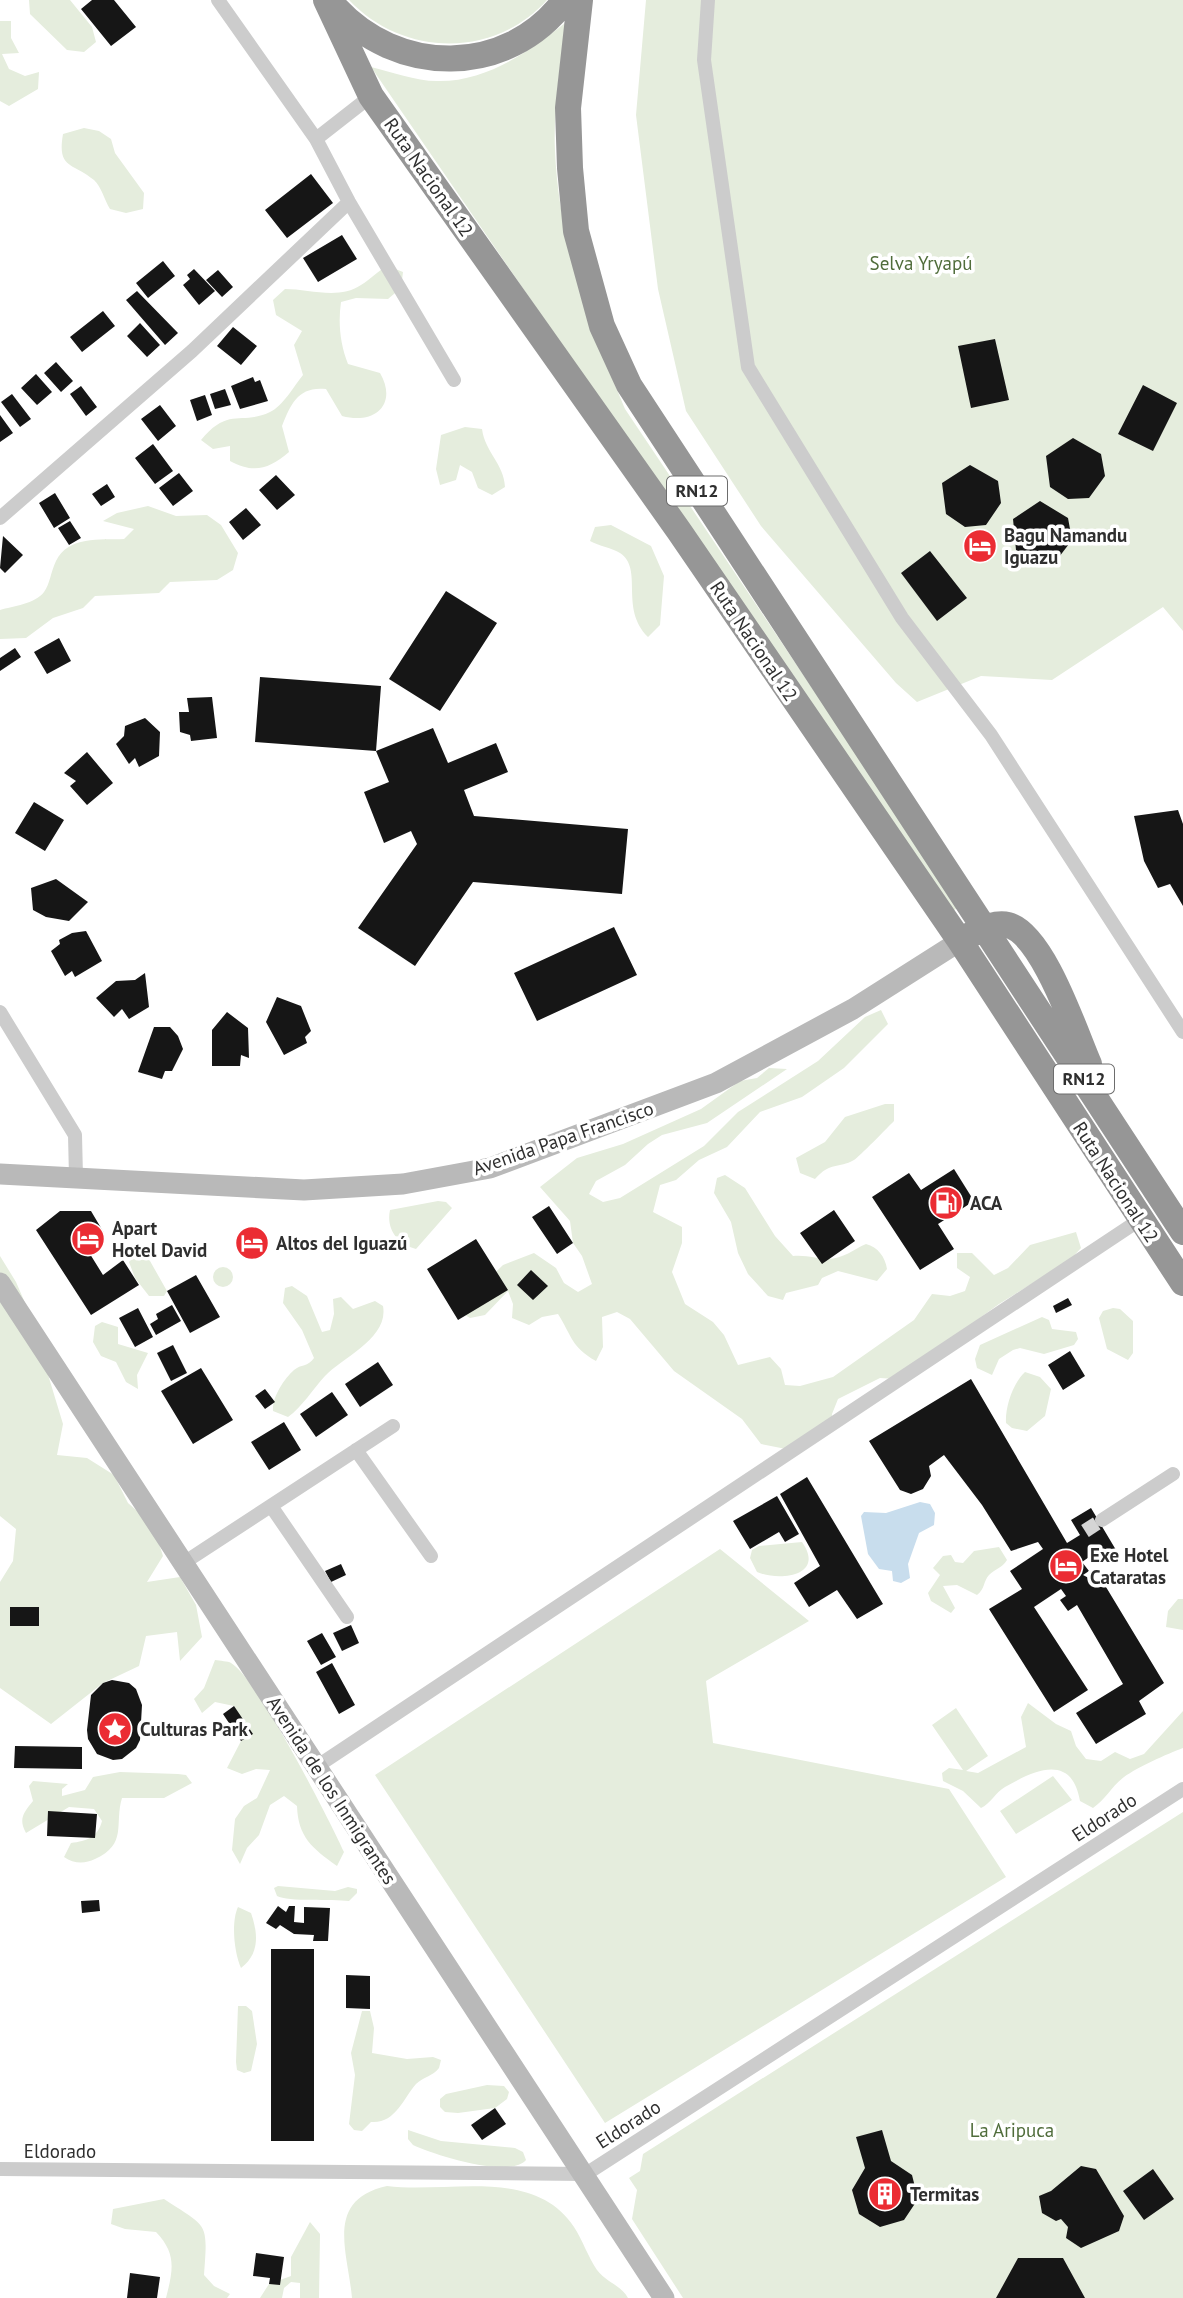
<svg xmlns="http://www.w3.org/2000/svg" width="1183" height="2298" font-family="'PT Sans',sans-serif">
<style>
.green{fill:#e5eddd}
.water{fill:#c8dded}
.building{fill:#161616}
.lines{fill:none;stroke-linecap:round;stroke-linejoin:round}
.street-tunnel{stroke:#d5d5d5;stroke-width:14;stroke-dasharray:14 7;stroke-linecap:butt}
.street{stroke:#ccc;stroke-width:14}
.secondary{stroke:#b9b9b9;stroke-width:21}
.highway{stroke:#969696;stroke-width:26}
.labels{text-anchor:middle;stroke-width:7;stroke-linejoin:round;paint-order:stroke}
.shield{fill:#fff;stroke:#6d6d6d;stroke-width:2}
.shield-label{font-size:18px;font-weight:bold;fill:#2f2f2f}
.street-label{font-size:19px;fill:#2f2f2f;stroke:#fff}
.park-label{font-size:19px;fill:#506d3b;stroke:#fff}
.poi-label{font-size:19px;font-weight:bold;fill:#2f2f2f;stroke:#fff;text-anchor:start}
</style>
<rect width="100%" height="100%" fill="#fff"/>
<path class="green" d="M29,0H70L92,27L96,42L84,52L67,50L30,14Z
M349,0H547C494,59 403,57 349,0Z
M646,0H1183V631L1163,607L1052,680L981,676L917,702L896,683L761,526L686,411L658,289L636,115Z
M0,21H11V38L19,53L2,54L9,69L25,76L39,72L38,89L9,106L0,101Z
M565,23C561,65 553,109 555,151C559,244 590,325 625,409L959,907L951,912L371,67C392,72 418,82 440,81C487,81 530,51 565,23Z
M84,128L99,131L111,139L115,153L144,193L143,209L126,213L110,209C105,201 101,186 94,180C72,162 57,169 63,134Z
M388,266L403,272L401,288L388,299L356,298L341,302C338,323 340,344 348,364L380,373C398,404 375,425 342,416L326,389C299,386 291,403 282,426L289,452C269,469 254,474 230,461V446L213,449L201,440C229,406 241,426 270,412C283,406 294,386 303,375L294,345L302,331L276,315L273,300L285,289C309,289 339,300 361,285C371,279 377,271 388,266Z
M465,427L482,429C485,452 504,464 505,487L492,495L478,488L472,472L460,465L456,480L440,485L436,469L441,435Z
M148,506L176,516L207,515L221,525L238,553L233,570L217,580L170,582L159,593L95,596L83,608L53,618L26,638L0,639V610C13,606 35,604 44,592C50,584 51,571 56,561C68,536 100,540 124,539L134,529L103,521L117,513Z
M611,525L651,546L664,576L660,625L648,637C619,608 644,569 620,553C612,548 599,546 590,541L595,527Z
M881,1010L888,1024L844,1068L802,1097L760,1112L727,1147L699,1160L676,1180L660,1185L653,1212L682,1227V1243L672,1272L685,1304L713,1322L724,1335L738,1365L770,1357L781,1369L785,1385L800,1386L833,1377L914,1320L932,1294L950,1296L965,1291L970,1277L957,1268V1253H972L994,1275L1008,1268L1030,1245L1076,1232L1081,1248L1070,1260L999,1304L896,1379L880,1378L838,1399L832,1414L831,1429L791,1450L761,1444L742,1419L674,1371L630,1319L617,1312L602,1317L603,1347L596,1361C571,1347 572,1336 558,1314L542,1317L529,1325L512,1318L513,1304L508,1291L485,1315L470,1318L457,1310L503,1265L534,1253L556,1268L564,1283L578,1292L592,1284L582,1256L573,1243L570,1221L540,1187L577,1158L623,1144L701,1109L740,1081L757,1078L769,1068L787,1069L707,1123L662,1135L648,1144L625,1165L596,1181L589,1194L603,1202L620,1198L704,1146L738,1112L818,1061L865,1017Z
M885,1104H894V1121C888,1127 859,1157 854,1160C838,1169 831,1161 815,1179L800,1173L796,1158L825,1142L845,1117Z
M725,1175L745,1188L775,1236L793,1256C809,1255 816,1259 828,1259C843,1259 854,1249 866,1244C878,1247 885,1257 887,1269L877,1281L838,1271L822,1278L818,1285L786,1293L783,1300L768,1296L748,1274L738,1253L731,1222L714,1193L717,1178Z
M438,1201L446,1202L452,1208L416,1249C397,1244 386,1229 390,1210Z
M139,1250L150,1261L167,1291L164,1296H149L135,1278L129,1262Z
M0,1256L16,1282L29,1312L63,1424L57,1455L87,1458L114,1475L128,1503L153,1525L163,1556L147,1582L180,1577L196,1605L202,1637L180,1661L177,1632L146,1636L139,1666L103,1683L51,1724L0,1688V1582L13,1561L16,1529L0,1516Z
M213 1277a10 10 0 1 1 20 0a10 10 0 1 1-20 0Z
M292,1286L307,1296L322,1332L330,1330L334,1314L333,1299L341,1297L353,1309L375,1301L383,1306C389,1338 343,1357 325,1376C313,1389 302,1407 288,1417L273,1411C272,1397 284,1379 294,1370C301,1364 308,1367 314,1358L302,1330L283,1303L285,1288Z
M1113,1308L1120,1309L1133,1321V1353L1128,1360L1107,1349L1099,1318L1103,1311Z
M1042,1317L1049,1320L1052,1329L1076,1332L1078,1339L1074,1345L1044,1354L1020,1348L1013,1350L999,1359L992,1375L977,1368L975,1359L980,1345Z
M102,1322L118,1327V1344L148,1353L137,1375L138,1389L126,1382L116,1362L101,1356L93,1342L95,1326Z
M1025,1372L1040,1377L1051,1389L1045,1416L1027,1431L1012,1428L1006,1423C1005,1407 1013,1383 1025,1372Z
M802,1542C826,1576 779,1582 757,1572L750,1558L752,1550L759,1546Z
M999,1547L1007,1560C1002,1568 995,1569 989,1575C983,1582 985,1589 977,1595L957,1585L943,1586L955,1608L951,1613L931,1601L928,1593L940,1575L933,1568L943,1556L951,1555L955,1562L963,1563L974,1551Z
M720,1549L809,1621L706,1681L713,1743L949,1789L1006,1877L605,2123L375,1775Z
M1178,1599H1183V1630L1166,1627L1168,1611Z
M215,1660C220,1661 228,1661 231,1663C257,1678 329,1819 344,1852L337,1866C312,1848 298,1837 297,1806L284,1796L270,1805L259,1835L247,1848L240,1864L232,1850L235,1819L244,1806L257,1798L270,1770L256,1769L242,1774L227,1768L241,1741L234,1706L215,1702L202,1713L194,1699L204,1688Z
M1028,1703L1056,1724L1071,1731L1076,1746L1086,1759L1101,1761L1115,1752L1130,1759L1144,1754L1183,1711V1748C1167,1754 1138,1767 1124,1777C1111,1787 1106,1799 1093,1808L1080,1801C1072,1754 1036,1769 1005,1787C996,1792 990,1804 981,1808L963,1791L943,1781L942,1773L949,1768L963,1770L932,1725L956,1708L988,1756L966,1771L978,1773L1026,1747L1021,1717Z
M120,1772L178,1774L186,1775L192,1783L164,1798H122C114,1824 128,1844 95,1859C85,1864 74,1864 64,1857L71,1843C87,1841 98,1837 102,1821L94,1809L69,1807L26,1833C18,1819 24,1812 33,1801L29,1786L33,1781L68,1784L62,1789V1796L85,1790L93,1777Z
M1053,1776L1072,1800L1016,1834L1000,1811Z
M1183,1812V2298H683L632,2219L637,2190L629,2178L640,2171L643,2154Z
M278,1886L335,1891L348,1887L357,1889V1893L349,1901C332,1899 288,1902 277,1896L274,1888Z
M238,1907L251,1913C258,1933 260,1954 241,1968C234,1952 231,1922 238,1907Z
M238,2006H246L252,2011L257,2044L251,2071L244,2073L237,2070L236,2062Z
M362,2011H370L374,2028L372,2053L407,2059L433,2057L441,2060L439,2068C433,2076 423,2077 416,2084C403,2099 395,2124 371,2122L362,2131L354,2130L349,2124L355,2075L351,2053Z
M487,2085L504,2086L509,2092L507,2099L495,2108L458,2113L445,2112L440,2107V2099L446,2094Z
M408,2130L441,2141L515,2148L523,2152L526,2160C510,2179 434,2155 413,2145L408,2139Z
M387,2186C447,2194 534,2166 574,2227C583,2241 588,2257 597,2270C607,2283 621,2285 628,2298H352C348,2252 324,2200 387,2186Z
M164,2199C208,2228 208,2221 204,2275L214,2286L230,2294L227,2298H166C173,2270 177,2254 156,2232L125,2229L111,2224L113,2209Z
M310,2222L320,2234L319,2298H300V2283L291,2282L284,2288L282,2298H260L269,2284L291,2276V2257Z"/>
<path class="water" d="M920,1502L930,1504L935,1513L934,1525L919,1533L908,1564L910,1578L901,1583L893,1581L892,1571L879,1569L868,1554L861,1516L864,1512L886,1513Z"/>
<path class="building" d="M92,0H114L136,27L111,46L81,9Z
M311,174L333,203L287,238L265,210Z
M342,235L357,259L318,282L303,258Z
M163,261L175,276L148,298L136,283Z
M194,269L215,291L199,305L183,285L190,279L187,275Z
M218,270L233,287L222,297L206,280Z
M137,291L178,333L165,345L126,300Z
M103,311L115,326L82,352L70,337Z
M140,323L160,345L147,357L127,336Z
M233,327L257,346L241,365L217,346Z
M995,339L1009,400L971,408L958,346Z
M56,362L73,381L61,392L44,373Z
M36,374L52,392L37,405L21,388Z
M253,377L255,382L260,380L268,401L240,409L231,386Z
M1143,385L1177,403L1153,451L1118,434Z
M81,386L97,407L86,416L70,394Z
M225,389L231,405L215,409L210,394Z
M12,394L31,419L20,427L1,402Z
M205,395L212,415L197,421L190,400Z
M160,405L176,426L158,441L141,419Z
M0,415L13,433L0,442Z
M1073,438L1101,454L1105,476L1089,498L1068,499L1050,487L1046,456Z
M153,444L173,471L155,484L135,458Z
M970,465L998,481L1001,503L986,525L965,527L946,514L942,483Z
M179,473L193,491L173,506L159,488Z
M276,475L295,495L277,510L259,490Z
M107,484L115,497L101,506L92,494Z
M55,493L70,518L54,528L39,503Z
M1040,501L1068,518L1072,540L1056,561L1035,563L1016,550L1013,519Z
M246,508L261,525L243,540L229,522Z
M70,521L81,538L69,545L58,528Z
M3,536L23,555L5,573L0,568Z
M930,551L967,598L937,621L901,573Z
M446,591L497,623L440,711L389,679Z
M59,638L71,661L47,674L34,652Z
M15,648L21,657L0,671V658Z
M260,677L381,686L376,751L433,728L448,763L496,743L508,772L464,790L474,816L628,829L622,894L473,882L415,966L358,928L417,844L411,831L384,843L364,792L389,782L376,751L255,742Z
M212,697L217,738L191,741L190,735L180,732L179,712H189L187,698Z
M145,718L160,732L159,756L139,767L135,758L129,764L116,744L124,736L125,726Z
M87,752L113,783L87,805L70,786L76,781L64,773Z
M34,802L64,820L45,851L15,833Z
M1178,810L1183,824V906L1170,884L1158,888L1144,861L1134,816Z
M56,879L88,902L69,921L46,917L33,910L31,888Z
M614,927L637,975L537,1021L514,973Z
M86,931L102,961L75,977L72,971L65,976L51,951L60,944L59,940L72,933Z
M145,973L149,1007L129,1019L122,1009L114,1017L96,998L116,981L135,980Z
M277,997L301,1006L311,1031L305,1037L307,1043L284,1055L266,1022Z
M227,1012L248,1028L249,1058L241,1055L240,1066H212V1030Z
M154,1027H170L178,1036L183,1049L172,1071H165L162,1079L138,1072Z
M954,1169L974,1201L938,1224L954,1249L920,1270L872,1197L909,1173L921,1190Z
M549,1206L573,1243L557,1254L532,1217Z
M834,1210L855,1241L822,1264L800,1233Z
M60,1211H91L104,1233L85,1246L103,1275L123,1260L139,1285L91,1315L36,1230Z
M476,1239L508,1290L458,1320L427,1269Z
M531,1270L548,1286L533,1300L517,1285Z
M196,1275L220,1317L190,1333L167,1291Z
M1068,1298L1072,1305L1056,1313L1053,1306Z
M172,1305L181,1321L156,1335L150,1324L158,1319L156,1314Z
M138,1308L153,1337L135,1347L119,1318Z
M173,1345L187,1373L171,1381L157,1353Z
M1070,1351L1085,1376L1063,1390L1048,1365Z
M378,1362L393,1385L360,1407L345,1384Z
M201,1368L233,1420L193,1444L161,1391Z
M971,1379L1067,1543L1080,1535L1071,1520L1091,1508L1116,1550L1096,1562L1092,1555L1082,1562L1089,1571L1083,1575L1106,1587L1164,1683L1139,1701L1146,1714L1096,1744L1076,1713L1123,1684L1077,1605L1068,1611L1060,1600L1066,1596L1061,1589L1034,1607L1088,1690L1054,1712L989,1609L1022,1589L1010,1571L1043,1549L1038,1542L1011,1551L982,1505L944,1455L929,1466L931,1476L923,1489L911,1494L900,1490L869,1441Z
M265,1389L275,1402L265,1409L255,1396Z
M332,1392L348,1415L316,1437L300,1414Z
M284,1422L301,1450L269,1470L251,1442Z
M807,1477L883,1604L857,1619L837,1590L809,1607L794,1583L820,1566L780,1494Z
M777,1496L799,1534L785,1542L779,1532L750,1549L733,1521Z
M341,1564L346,1575L331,1582L325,1571Z
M10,1607H39V1626H10Z
M351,1625L359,1643L342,1651L333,1633Z
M322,1633L336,1657L321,1665L307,1641Z
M332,1663L355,1705L339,1714L316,1672Z
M112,1680L129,1683L136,1689L142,1705L140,1740L136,1748L122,1759L113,1760L97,1754L88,1739L87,1730L91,1695L103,1683Z
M234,1706L253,1734L241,1741L223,1714Z
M15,1746L82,1747V1769L14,1768Z
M48,1811L97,1814L95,1838L47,1836Z
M99,1900L100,1911L82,1913L81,1901Z
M278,1906L286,1912L289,1906H295L294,1922L304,1923V1907L330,1908L328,1941H313L314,1935L294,1934L280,1925L276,1929L266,1923Z
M271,1949H314V2141H271Z
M346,1975L370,1976V2009L346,2008Z
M495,2108L506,2124L482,2140L471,2125Z
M882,2130L891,2161L912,2175L918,2199L904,2220L880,2227L859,2214L852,2190L865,2168L856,2137Z
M1081,2166L1096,2169L1124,2216L1119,2231L1081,2248L1066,2238L1068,2227L1061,2219L1056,2221L1042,2213L1039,2196L1051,2191Z
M1153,2169L1174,2199L1144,2220L1123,2191Z
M256,2253L284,2257L280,2285L269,2284L270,2278L253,2276Z
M1018,2258H1063L1085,2298H996Z
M130,2273L160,2277L157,2298H127Z"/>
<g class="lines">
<path class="street-tunnel" d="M1085,1531L1102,1520"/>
<path class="street" d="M218,0L316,139L349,202L454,380
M708,0L704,60L748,367L902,618L991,735L1183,1032
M316,139L371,96
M0,518L192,351L349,202
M0,1012L75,1135L76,1177
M356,1450L431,1556
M271,1506L347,1617
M1102,1520L1173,1474
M182,1564L393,1426
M316,1767L1141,1219
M0,2169L586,2174L1183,1789"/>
<path class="secondary" d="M0,1174L304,1190L403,1184L490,1168L716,1083L853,1009L960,941
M0,1283L664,2298"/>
<path class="highway" d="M326,0L371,96L679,531L960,941L1183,1283
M580,0L568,108L570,168L576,231L602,326L629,385L1183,1232
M334,6C396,76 507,78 565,0
M972,934C982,928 997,922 1008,925C1043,934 1075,1032 1089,1064"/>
</g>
<defs>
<g id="hotel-disc" transform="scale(1.75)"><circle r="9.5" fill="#eb2c33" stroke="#fff"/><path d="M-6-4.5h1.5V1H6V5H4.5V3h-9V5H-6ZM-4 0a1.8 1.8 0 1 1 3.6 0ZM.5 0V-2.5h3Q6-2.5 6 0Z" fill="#fff"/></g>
<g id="fuel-disc" transform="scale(1.75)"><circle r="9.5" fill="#eb2c33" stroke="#fff"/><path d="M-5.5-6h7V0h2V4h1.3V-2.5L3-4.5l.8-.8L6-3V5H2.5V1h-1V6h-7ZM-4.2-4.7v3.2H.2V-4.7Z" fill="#fff"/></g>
<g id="sight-disc" transform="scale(1.75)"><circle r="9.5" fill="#eb2c33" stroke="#fff"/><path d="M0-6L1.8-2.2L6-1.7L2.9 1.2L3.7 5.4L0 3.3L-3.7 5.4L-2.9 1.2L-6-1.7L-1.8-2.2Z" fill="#fff"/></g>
<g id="building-disc" transform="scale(1.75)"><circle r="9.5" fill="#eb2c33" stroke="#fff"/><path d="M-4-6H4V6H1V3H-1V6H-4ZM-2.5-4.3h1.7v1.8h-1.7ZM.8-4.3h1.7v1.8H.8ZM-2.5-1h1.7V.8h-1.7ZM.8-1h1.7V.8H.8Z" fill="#fff"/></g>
</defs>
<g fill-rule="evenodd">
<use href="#hotel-disc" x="980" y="546"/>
<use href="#fuel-disc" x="946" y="1203"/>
<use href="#hotel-disc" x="88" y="1239"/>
<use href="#hotel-disc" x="252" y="1243"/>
<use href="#hotel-disc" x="1066" y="1566"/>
<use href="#sight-disc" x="115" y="1729"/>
<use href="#building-disc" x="885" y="2194"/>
</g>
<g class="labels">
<g class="shield">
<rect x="667" y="476.5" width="60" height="29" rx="5"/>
<rect x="1054" y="1064.5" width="60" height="29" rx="5"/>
</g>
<g class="shield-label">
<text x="697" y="497">RN12</text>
<text x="1084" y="1085">RN12</text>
</g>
<g class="street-label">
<text transform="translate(429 177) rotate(55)" y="7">Ruta Nacional 12</text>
<text transform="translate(754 641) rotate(56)" y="7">Ruta Nacional 12</text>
<text transform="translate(563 1138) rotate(-19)" y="7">Avenida Papa Francisco</text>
<text transform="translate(1116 1182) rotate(57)" y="7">Ruta Nacional 12</text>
<text transform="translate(332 1790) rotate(57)" y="7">Avenida de los Inmigrantes</text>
<text transform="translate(1104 1817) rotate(-33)" y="7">Eldorado</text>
<text transform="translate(628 2124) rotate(-33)" y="7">Eldorado</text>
<text x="60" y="2158">Eldorado</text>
</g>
<g class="park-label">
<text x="921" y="270">Selva Yryapú</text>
<text x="1012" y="2137">La Aripuca</text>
</g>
<g class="poi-label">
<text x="1004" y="542">Bagu Namandu<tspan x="1004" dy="22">Iguazu</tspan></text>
<text x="970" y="1210">ACA</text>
<text x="112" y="1235">Apart<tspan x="112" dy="22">Hotel David</tspan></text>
<text x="276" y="1250">Altos del Iguazú</text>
<text x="1090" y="1562">Exe Hotel<tspan x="1090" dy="22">Cataratas</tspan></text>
<text x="140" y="1736">Culturas Park</text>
<text x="910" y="2201">Termitas</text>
</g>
</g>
</svg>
